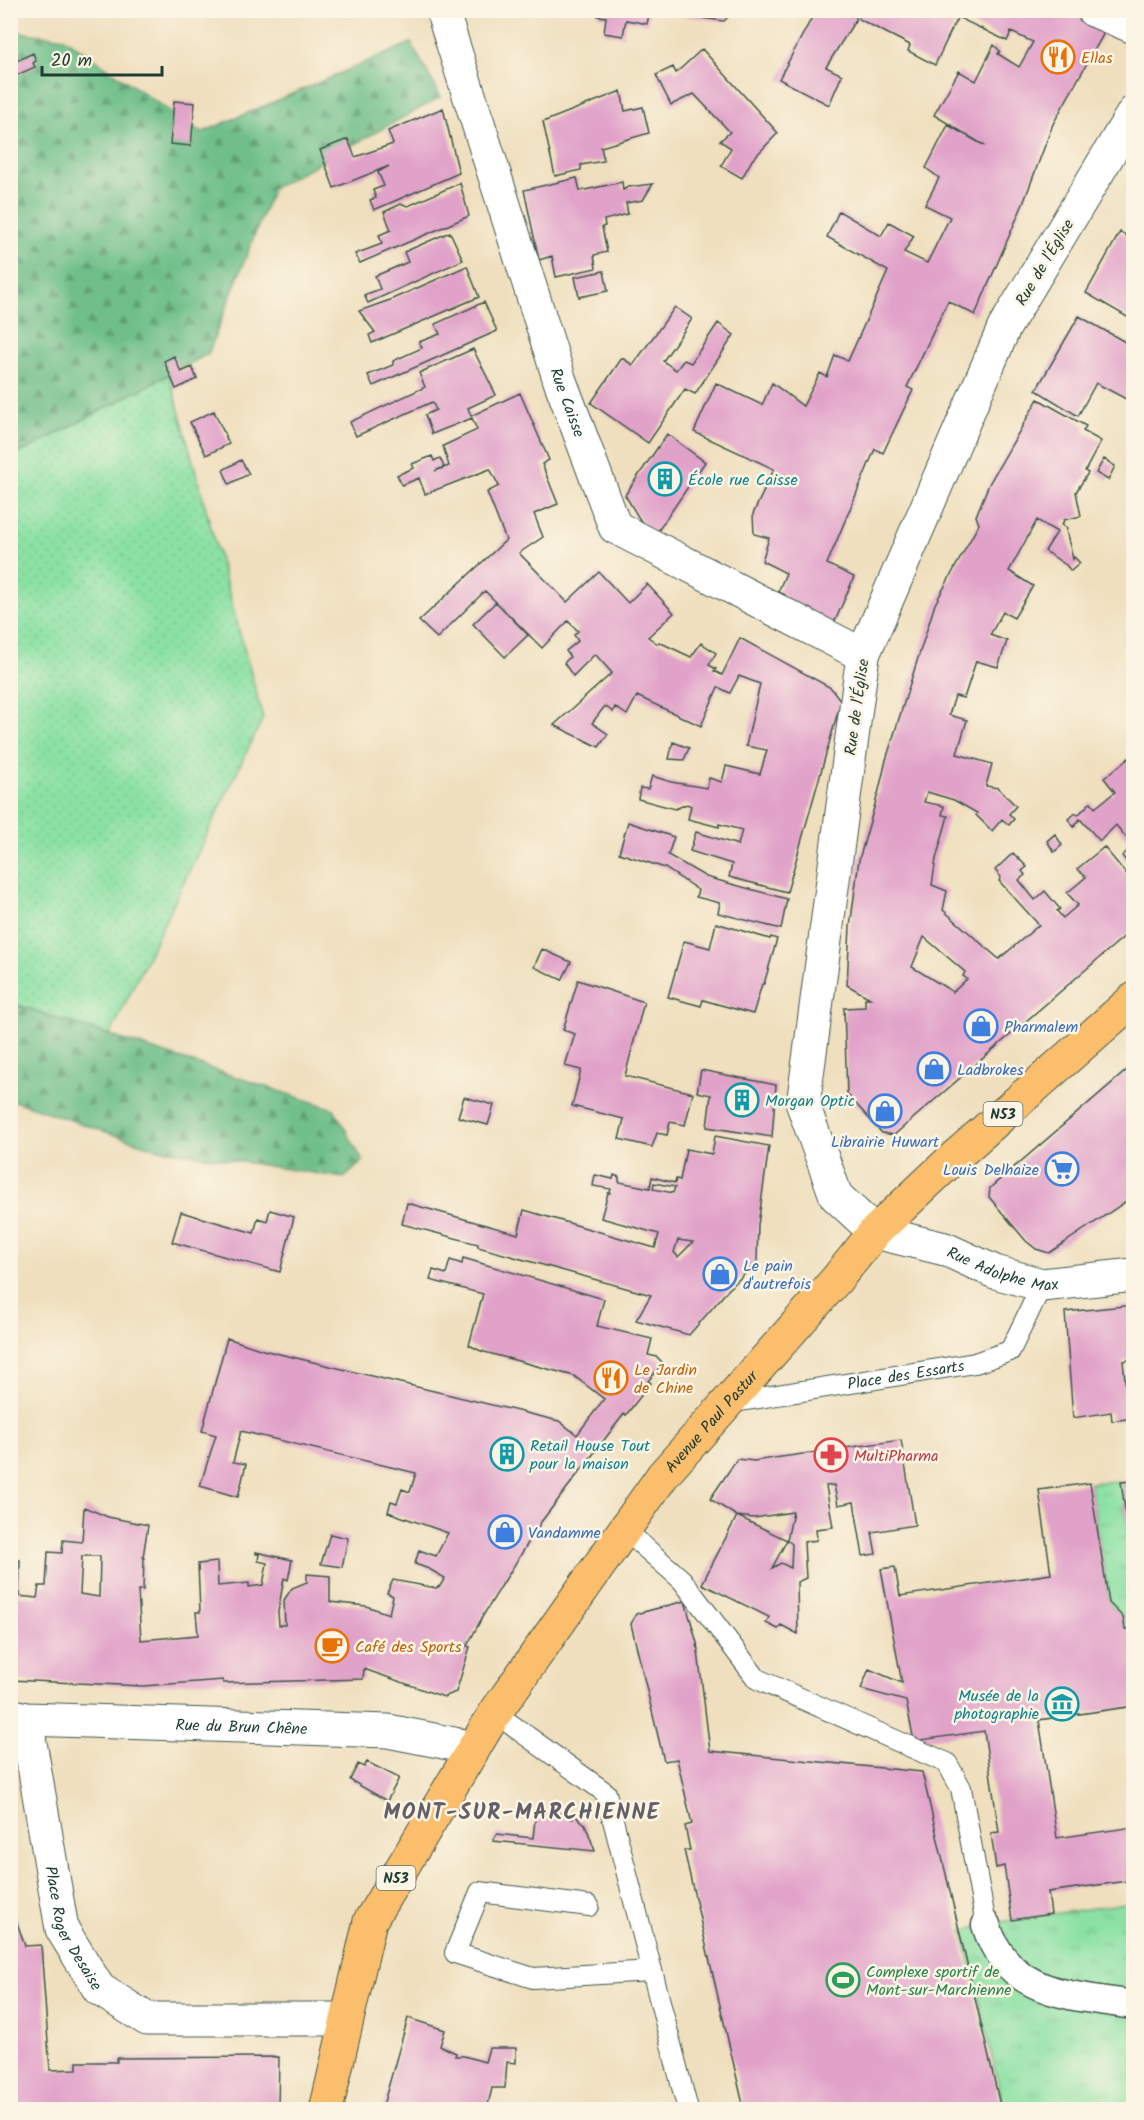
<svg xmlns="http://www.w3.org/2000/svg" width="1144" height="2120" font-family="Kalam,sans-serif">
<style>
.grass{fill:url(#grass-dots);stroke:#558f6c;stroke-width:1.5}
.forest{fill:url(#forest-firs);stroke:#487e5f;stroke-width:1.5}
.park{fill:url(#park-tufts);stroke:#558f6c;stroke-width:1.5}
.building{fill:#e1a2c9;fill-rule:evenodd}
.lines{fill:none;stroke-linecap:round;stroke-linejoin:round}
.service-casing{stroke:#3e5549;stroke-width:22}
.pedestrian-casing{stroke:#3e5549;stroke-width:31}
.minor-casing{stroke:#3e5549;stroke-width:35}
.primary-casing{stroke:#3e5549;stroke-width:35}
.service{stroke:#fff;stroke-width:20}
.pedestrian{stroke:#fff;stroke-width:28}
.minor{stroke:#fff;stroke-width:33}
.primary{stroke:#fabe6d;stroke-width:33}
.labels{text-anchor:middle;stroke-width:5;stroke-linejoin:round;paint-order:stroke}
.shield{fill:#fcf5e5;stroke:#617469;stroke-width:1.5}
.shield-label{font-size:15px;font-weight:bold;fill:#1f3d34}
.food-label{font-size:16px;fill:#c56008;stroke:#fcf5e5;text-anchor:start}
.street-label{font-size:16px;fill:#1f3d34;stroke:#fcf5e5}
.culture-label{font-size:16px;fill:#0d838f;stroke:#fcf5e5;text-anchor:start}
.shop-label{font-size:16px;fill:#366cbe;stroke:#fcf5e5;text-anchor:start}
.health-label{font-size:16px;fill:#be3a42;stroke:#fcf5e5;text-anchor:start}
.leisure-label{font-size:16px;fill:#27864d;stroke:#fcf5e5;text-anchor:start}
.district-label{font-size:22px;font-weight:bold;letter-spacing:1.5px;fill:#636068;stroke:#fcf5e5}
</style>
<defs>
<pattern id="grass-dots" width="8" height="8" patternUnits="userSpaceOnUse" patternTransform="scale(1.5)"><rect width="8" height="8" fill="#8be1a4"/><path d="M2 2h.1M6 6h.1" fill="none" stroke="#78c28e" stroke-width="1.8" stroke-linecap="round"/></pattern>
<pattern id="forest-firs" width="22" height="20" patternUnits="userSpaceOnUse" patternTransform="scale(1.5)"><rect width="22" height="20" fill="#70bf8a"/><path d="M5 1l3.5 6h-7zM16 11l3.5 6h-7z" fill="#5b9c72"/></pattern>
<pattern id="park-tufts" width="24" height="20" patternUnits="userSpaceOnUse" patternTransform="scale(1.5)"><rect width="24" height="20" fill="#8be1a4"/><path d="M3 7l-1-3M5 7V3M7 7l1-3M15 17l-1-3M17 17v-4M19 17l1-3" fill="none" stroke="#78c28e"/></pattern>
</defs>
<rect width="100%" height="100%" fill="#fcf5e5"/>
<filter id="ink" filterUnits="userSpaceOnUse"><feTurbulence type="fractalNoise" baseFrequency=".0167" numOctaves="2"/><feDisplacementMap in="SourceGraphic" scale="12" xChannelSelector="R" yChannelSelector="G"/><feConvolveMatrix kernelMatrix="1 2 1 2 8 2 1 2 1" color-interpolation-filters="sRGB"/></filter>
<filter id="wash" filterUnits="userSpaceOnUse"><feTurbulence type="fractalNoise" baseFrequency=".008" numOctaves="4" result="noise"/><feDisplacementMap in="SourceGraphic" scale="24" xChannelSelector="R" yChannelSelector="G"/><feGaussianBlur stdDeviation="1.35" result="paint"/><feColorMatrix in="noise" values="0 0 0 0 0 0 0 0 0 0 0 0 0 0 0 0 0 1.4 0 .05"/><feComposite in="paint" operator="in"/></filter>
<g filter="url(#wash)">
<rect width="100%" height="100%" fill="#efdfbe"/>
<path class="grass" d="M169,374L263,718L110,1035L11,1003V458Z"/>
<path class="forest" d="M11,31L64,38L201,133L411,43L441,97L273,188L208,354L11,458Z
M11,1003L334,1109L363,1161L344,1178L154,1148L11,1100Z"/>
<path class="park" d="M1121,1481L1130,1544H1133V1628L1125,1629L1123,1617L1109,1603L1090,1483Z
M1133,1902V2109H1004L963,1930L1012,1920Z"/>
<g id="blocks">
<path class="building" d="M599,10H650L647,24L626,20L623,36L604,33L606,17L598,16Z
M671,10H735L724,21L670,14Z
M816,10H856V19L826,67L842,75L829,105L779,79Z
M860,10H946L958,16L935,65L908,51L910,45L859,19Z
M960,10H1068L1105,31L1053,124L1023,204L975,315L948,301L907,387L913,390L883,453L875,449L827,564L854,577L836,619L827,629L779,607L785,595L778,592L786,573L762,561L769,538L754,534L753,514L774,469L694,432L716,383L762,405L772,383L803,406L820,373L827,377L835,355L848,361L888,271L827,237L839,211L881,236L889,222L914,236L904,252L927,263L950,217L925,205L939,178L926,168L948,125L985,146L934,115L959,71L976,81L994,45L1000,51L998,54L1019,67L1033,42L1011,32L1007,41L957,17Z
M702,49L778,133L752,160L742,178L721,166L731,148L720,141L730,132L694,94L671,105L656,75L673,67L676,73Z
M33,53L36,61L33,63L35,67L17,75L15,71L10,73V64Z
M621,91L625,111L643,107L649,133L601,147L604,161L581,165V170L555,176L543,122Z
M174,101L195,103L191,146L170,144Z
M443,108L459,173L374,210L370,200L376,198L373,190L384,186L378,172L389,166L334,188L320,150L348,139L355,157L393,144L388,131Z
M577,178L580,191L622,182L623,190L628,187L653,184L643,200L626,203L628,214L604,220L605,226L602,227L607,252L594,255L596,268L556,277L552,256L539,260L524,190Z
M460,183L469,216L360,263L355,254L382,244L379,235L391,230L384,212L401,204L408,206Z
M450,232L463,260L368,303L364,295L380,289L375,276L408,262L404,252Z
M1120,232L1134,240V321L1086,293Z
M467,266L479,297L372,343L369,335L375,332L359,311L390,300Z
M604,271L608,291L579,297L575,277Z
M484,302L497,331L373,386L368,375L393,365V361L422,348L419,342L440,334L435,324Z
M675,307L692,319L663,361L676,370L684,360L691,363L718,323L734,335L695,394L685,389L648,443L591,403L622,358L633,365Z
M1079,316L1134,347V385L1126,399L1096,383L1078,416L1036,390Z
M473,349L496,395L468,408L471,416L520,393L549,460L542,464L558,504L534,514L543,537L519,553L567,602L599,572L628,603L647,584L674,613L648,637L658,644L659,642L691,657L701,643L716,653L709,665L716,669L714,671L722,675L740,638L831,688L841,701L787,892L729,877L732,864L690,851L696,832L738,845L742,830L719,824V827L688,819L691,806L687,804L675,809L638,799L640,788L648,789L652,776L671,782L707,788L709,778L722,782L726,766L760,774L767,750L746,746L760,684L739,676L730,693L718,687L701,726L637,696L627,715L615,707L613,712L605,706L592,723L608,734L599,747L554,725L612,673L595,654L573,676L564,663L570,657L566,651L578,641L574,635L578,631L568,621L542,648L485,591L437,638L419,621L506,540L487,492L499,486L490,469L425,494L419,478L402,485L397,475L414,468L412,464L432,456L434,461L440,458L444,467L435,471L449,466L443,446L477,430L472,418L432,434L425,415L436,410L432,402L356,436L350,422L425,387L419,373Z
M174,356L181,372L192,367L197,379L176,389L164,361Z
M1038,399L1086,426L1083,431L1101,441L1085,471L1088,473L1076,492L1081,516L1064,520L1062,525L1067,528L1066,530L1073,559L1074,557L1080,563L1071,571L1066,565L1045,551L1057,532L1037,520L1009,571L1033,586L1014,618L1003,612L990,635L1007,641L998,667L976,661L964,698L955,696L949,715L967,720L957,754L992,764L986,786L998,788L1016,806L1009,814L1014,819L1009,825L1002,819L992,831L976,815L977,813L954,800L927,792L924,802L944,806L942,815L948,816L936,859L932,885L947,891L943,910L999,959L1039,925L999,881L1001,877L995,870L1013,853L1027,867L1022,871L1025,875L1019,880L1035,900L1045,891L1060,909L1057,911L1063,918L1078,905L1067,893L1086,877L1077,869L1104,847L1134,883V928L894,1135L882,1133L847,1094L844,1008L865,1007V998H870L847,985L850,927L859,860L879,790L886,760L935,604L979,524L976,516L989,484ZM924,937L965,972L963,976L967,979L953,992L912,967Z
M214,411L229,444L206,455L190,422Z
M667,434L705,462L656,534L643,525L625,495Z
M1104,459L1115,466L1108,480L1096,473Z
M241,460L249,474L229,484L223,470Z
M496,602L528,635L505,657L473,624Z
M673,742L689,748L684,760L669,759Z
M1134,754V870L1122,856L1133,846L1116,825L1100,841L1080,819L1074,827L1068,819L1076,813L1078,815L1091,802L1095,808L1115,792L1104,778Z
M628,822L674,837L668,855L706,877L787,899L781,929L718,913L720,903L696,897L698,890L665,868L619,853Z
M1055,834L1062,845L1054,852L1047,841Z
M716,923L770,939L771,937L777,939L764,984H762L753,1014L703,1000L701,1006L668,997L684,941L710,948Z
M542,949L571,962L562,980L534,967Z
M578,980L644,1002L625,1076L693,1093L685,1125L670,1122L667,1135L657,1133L652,1147L619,1139L624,1119L572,1106L581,1070L565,1066L575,1034L563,1030Z
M1134,1064V1196L1049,1253L1036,1249L1026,1241L989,1197L990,1188Z
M701,1070L776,1085L772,1137L707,1127L711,1095L697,1092Z
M464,1097L494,1105L488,1125L458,1117Z
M715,1136L769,1146L758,1225L757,1262L728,1290L689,1335L636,1320L651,1295L478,1247V1244L402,1224L407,1203L518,1234L524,1210L655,1248L659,1234L601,1218L608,1193H610L611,1189L593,1186L595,1175L613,1179L614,1175L619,1177V1182L650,1188L652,1177L675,1183L676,1179L680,1180L686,1149L712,1154ZM654,1183L675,1187L673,1193L653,1189ZM678,1240L693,1242L678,1257L674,1252Z
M270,1210L294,1217L280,1272L172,1242L181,1212L254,1233L258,1218L267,1221Z
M463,1258L604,1299L597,1326L652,1339L648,1355L657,1357L663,1363L648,1381L651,1383L626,1415L624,1414L541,1522L484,1614L467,1646L470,1647L456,1692L444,1697L364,1669L363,1679L223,1683V1680L143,1686L10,1680L11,1560H20L19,1596L37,1598L39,1586H46L48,1552L62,1553L63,1540L82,1542L84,1507L108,1517L148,1525L143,1557L144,1558L143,1590H138L141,1640L198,1635L196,1612H200L198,1564L217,1562L218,1586L249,1583V1587L263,1585L267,1563L258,1561L259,1554H256V1552L292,1560L288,1580L284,1578L278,1612L279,1625H285L284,1600L292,1588L307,1582V1574L330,1576V1602L366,1606L389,1614L393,1596L387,1593L393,1580L436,1588L440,1586L445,1578L429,1569L415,1564L419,1550L436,1556L448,1533L388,1512L391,1501L397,1503L402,1489L410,1492L416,1473L241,1431L233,1462L246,1464L238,1497L200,1486L216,1435L202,1431L227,1338L263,1350L559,1421L577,1435L604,1399L574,1376L481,1351L469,1345L483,1294L430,1280L433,1270L446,1274L450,1260L462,1264ZM82,1556H100L99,1597L80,1594Z
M1134,1305V1359L1123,1361L1128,1407H1134V1418L1112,1421L1111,1412L1073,1418L1065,1312Z
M901,1440L915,1525L872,1532L876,1554L863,1556L854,1502L838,1505L834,1485L826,1486L833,1527L816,1529L817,1540L804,1542L806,1578L797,1582L798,1634L781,1625L778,1629L766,1623L769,1617L702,1584L737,1516L710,1499L737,1459L754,1461ZM793,1512L787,1540L792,1544L791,1568L781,1563L772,1568L787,1540L737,1516L754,1518Z
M1134,1481V1544H1130L1121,1482Z
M1090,1483L1109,1603L1123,1617L1125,1629L1134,1628V1706L1039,1720L1057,1838L1134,1827V1880L1048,1892L1051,1914L1012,1920L1004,1866L996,1868L991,1833L999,1832L984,1731L914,1741L906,1701L861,1689L869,1669L902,1683L881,1569L895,1567L900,1596L1051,1574L1039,1490Z
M330,1534L348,1538L342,1567L321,1564Z
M685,1601L697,1643L710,1751L922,1772L1001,2109H744L684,1850H690L685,1826L692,1824L677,1759L664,1761L631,1624L636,1614Z
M367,1762L399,1778L387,1801L350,1780L358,1764L364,1767Z
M536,1811L569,1814V1818L573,1819V1814L585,1824L595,1851L493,1841L497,1834L533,1838Z
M10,1902L25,1946L41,1945L50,2070L77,2069V2062H117V2058L279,2057L278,2109H10Z
M408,2018L445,2030L440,2046L456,2053L455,2056H464L485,2062L489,2048H516V2063L507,2062L505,2088H492L487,2109H382Z"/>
</g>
</g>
<g filter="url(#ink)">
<use href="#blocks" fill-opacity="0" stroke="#3e5549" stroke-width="1.5"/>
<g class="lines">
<g class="service-casing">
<g id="service">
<path id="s1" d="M728,1403L975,1363L1010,1351L1042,1285"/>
<path d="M625,1530L682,1580L757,1679L947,1763L961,1788L986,1925"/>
<path d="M495,1713L606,1793L688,2110"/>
<path d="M589,1906L480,1892L455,1953L533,1978L652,1971"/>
</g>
</g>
<g class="pedestrian-casing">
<path id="pedestrian" d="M986,1925C1008,1996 1071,1995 1134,2005"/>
</g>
<g class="minor-casing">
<g id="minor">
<path id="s2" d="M442,10L560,381L615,527L863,655"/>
<path d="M1093,10L1134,27"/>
<path id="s3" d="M1134,112L1004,328L863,655L803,1105L836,1196L875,1232L945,1249L995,1272L1042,1285L1134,1275"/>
<path id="s4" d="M10,1715L26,1719L388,1731L474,1748"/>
<path id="s5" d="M26,1719L62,1929L99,1989L147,2019H347"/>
</g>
</g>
<g class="primary-casing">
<g id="primary">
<path id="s6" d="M326,2110L370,1921L495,1713L663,1475L836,1280L875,1232L948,1163L1134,999"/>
</g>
</g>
<use href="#service" class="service"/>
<use href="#pedestrian" class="pedestrian"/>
<use href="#minor" class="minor"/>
<use href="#primary" class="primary"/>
</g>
</g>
<defs>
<g id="restaurant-ring" transform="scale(1.725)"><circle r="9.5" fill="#fcf5e5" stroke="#e8710a" stroke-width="1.5"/><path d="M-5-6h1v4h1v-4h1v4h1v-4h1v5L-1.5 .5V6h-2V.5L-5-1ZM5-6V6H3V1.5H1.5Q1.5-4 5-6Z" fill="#e8710a"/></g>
<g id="building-ring" transform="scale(1.725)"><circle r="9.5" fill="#fcf5e5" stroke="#0f9aa8" stroke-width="1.5"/><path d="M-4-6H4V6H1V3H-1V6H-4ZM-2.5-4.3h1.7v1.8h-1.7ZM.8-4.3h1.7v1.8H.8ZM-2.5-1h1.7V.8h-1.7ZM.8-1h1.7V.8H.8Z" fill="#0f9aa8"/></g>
<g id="shop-ring" transform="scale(1.725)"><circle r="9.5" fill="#fcf5e5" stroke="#3f7fe0" stroke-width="1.5"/><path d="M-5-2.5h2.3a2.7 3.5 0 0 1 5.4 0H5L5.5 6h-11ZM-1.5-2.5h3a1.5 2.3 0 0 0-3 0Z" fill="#3f7fe0"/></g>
<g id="supermarket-ring" transform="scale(1.725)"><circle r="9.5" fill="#fcf5e5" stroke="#3f7fe0" stroke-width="1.5"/><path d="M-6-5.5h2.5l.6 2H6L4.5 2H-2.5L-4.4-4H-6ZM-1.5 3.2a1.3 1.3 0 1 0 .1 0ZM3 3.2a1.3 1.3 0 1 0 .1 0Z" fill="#3f7fe0"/></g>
<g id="pharmacy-ring" transform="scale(1.725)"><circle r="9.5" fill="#fcf5e5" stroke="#e0444e" stroke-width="1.5"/><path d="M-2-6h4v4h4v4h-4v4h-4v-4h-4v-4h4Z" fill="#e0444e"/></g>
<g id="cafe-ring" transform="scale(1.725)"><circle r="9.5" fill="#fcf5e5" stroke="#e8710a" stroke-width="1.5"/><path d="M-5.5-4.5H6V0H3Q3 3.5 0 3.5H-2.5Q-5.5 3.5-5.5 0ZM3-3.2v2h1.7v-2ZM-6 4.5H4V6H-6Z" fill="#e8710a"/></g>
<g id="museum-ring" transform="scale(1.725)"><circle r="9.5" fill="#fcf5e5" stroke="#0f9aa8" stroke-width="1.5"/><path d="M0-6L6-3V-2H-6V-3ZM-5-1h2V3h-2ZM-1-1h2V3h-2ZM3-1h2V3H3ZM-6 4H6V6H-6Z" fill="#0f9aa8"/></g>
<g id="stadium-ring" transform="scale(1.725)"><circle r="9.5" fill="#fcf5e5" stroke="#2e9e5b" stroke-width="1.5"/><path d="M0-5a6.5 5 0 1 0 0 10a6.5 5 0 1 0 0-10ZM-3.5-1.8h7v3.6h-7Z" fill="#2e9e5b"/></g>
</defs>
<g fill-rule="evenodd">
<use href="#restaurant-ring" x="1058" y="57"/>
<use href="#building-ring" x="665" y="479"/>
<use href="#shop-ring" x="981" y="1026"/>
<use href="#shop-ring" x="934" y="1069"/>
<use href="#building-ring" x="742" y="1100"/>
<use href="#shop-ring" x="885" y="1111"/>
<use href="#supermarket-ring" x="1062" y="1169"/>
<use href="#shop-ring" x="720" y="1274"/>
<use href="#restaurant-ring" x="611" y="1378"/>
<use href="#building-ring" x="507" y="1454"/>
<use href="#pharmacy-ring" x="831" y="1455"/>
<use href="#shop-ring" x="505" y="1532"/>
<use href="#cafe-ring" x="332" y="1646"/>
<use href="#museum-ring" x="1062" y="1704"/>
<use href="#stadium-ring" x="843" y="1980"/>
</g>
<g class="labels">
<g class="shield">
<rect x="983.5" y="1102" width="39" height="24" rx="4.5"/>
<rect x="376.5" y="1866" width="39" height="24" rx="4.5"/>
</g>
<g class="shield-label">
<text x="1003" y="1119">N53</text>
<text x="396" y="1883">N53</text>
</g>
<g class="food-label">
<text x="1081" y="63">Ellas</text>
<text x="634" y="1375">Le Jardin<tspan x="634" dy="18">de Chine</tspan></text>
<text x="355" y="1652">Café des Sports</text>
</g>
<g class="street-label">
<text transform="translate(1044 262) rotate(-59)" y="6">Rue de l'Église</text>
<text dy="6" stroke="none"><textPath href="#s2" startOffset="412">Rue Caisse</textPath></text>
<text transform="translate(856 707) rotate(-82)" y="6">Rue de l'Église</text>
<text dy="6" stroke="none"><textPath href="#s3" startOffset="1346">Rue Adolphe Max</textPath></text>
<text dy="6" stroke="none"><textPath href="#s1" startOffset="180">Place des Essarts</textPath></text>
<text dy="6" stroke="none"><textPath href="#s6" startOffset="800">Avenue Paul Pastur</textPath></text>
<text dy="6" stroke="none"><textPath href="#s4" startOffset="232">Rue du Brun Chêne</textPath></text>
<text dy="6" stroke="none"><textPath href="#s5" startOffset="216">Place Roger Desaise</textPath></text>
</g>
<g class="culture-label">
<text x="688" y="485">École rue Caisse</text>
<text x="765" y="1106">Morgan Optic</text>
<text x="530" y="1451">Retail House Tout<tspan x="530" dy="18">pour la maison</tspan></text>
<text x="1039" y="1701" text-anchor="end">Musée de la<tspan x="1039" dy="18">photographie</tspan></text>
</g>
<g class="shop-label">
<text x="1004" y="1032">Pharmalem</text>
<text x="957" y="1075">Ladbrokes</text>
<text x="885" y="1147" text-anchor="middle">Librairie Huwart</text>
<text x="1039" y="1175" text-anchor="end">Louis Delhaize</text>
<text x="743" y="1271">Le pain<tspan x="743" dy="18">d'autrefois</tspan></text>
<text x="528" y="1538">Vandamme</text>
</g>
<g class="health-label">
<text x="854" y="1461">MultiPharma</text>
</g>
<g class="leisure-label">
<text x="866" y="1977">Complexe sportif de<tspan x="866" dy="18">Mont-sur-Marchienne</tspan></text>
</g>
<g class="district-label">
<text x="522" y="1819">MONT-SUR-MARCHIENNE</text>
</g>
</g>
<rect width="1144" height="2120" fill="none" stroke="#fcf5e5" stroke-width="36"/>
<path d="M42 66v9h120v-9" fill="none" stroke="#1f3d34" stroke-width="3"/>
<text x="51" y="66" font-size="18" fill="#1f3d34" stroke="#fcf5e5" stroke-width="4.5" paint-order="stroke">20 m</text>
</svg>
